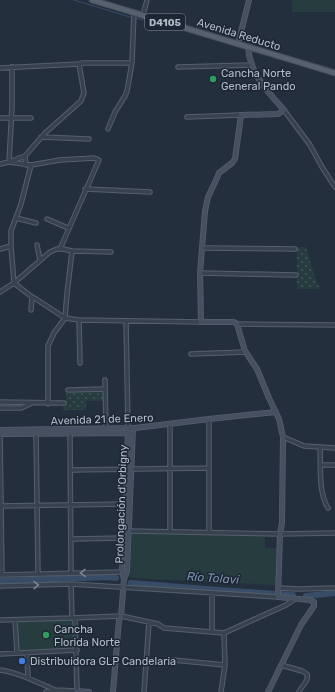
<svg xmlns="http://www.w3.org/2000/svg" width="335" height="692" font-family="Rubik,sans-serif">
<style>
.grass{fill:#263c3f}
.park{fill:url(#park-dots)}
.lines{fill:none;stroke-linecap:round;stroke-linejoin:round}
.stream{stroke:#394c67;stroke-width:1}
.river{stroke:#394c67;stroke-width:6}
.street-casing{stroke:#565f6c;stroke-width:5.5}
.secondary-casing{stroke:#565f6c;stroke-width:6}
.primary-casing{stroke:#414a57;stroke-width:7}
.street{stroke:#38414e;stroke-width:3.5}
.secondary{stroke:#465061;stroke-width:4.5}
.primary{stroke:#56606e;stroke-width:5}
.oneway{stroke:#7c8592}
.leisure-dot{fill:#2e9e5b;stroke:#1d2633;stroke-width:1.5}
.shop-dot{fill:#3f7fe0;stroke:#1d2633;stroke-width:1.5}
.labels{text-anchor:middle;stroke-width:3;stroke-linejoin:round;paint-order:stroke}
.shield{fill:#1d2633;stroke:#878f9c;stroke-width:1}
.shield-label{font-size:10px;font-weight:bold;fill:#b4bcc9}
.street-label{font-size:11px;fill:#b4bcc9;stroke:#1d2633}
.poi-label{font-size:11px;fill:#b4bcc9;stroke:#1d2633;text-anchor:start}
.water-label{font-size:12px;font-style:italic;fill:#7c92b1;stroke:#1d2633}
</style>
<defs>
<pattern id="park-dots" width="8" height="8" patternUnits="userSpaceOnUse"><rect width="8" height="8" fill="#263c3f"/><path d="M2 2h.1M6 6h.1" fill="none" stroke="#435659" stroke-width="1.8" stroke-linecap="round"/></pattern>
</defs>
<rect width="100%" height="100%" fill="#242f3e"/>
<path class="grass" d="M292,0H335V12H292Z
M132,534L265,535V548H276V585L130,578Z
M73,620L74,649L18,651L17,622Z"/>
<path class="park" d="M297,247H306L315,278L320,289H297Z
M66,392H103V401H86V410H63V405H66Z"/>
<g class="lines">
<path class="stream" d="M74,0L130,17
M135,18L143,20
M147,22L174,29"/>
<path class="river" d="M0,581L110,577L116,578
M131,583L218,590L293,595
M306,596L335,593"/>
<g class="street-casing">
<path id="street" d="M143,15L147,0
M12,67V107L9,162L31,165L60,160L94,158L99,160L60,249
M178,67L251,65
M0,68L79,64L82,63H132
M284,110L310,145L322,167L335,187
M187,117L241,115
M0,118H31
M108,129L115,112L125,96L127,91L132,63L134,12
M41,137L89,139
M0,164L9,162L25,156
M26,165L25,156L45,133L81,101L84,93L79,64
M31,165L21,204L11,231V246L14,283L32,297L36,299L65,318L79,320L201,322
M85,189L150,192
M16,218L36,223
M47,219L68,228
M37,245L40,260
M202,248L295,249
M0,249L11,246
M200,273L296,275
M0,292L14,283L50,252L57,249H63L72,251L111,252
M31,310L32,297
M79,320L80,363
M126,321L128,428
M237,324L335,325
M191,354L246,352
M105,380L106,429
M68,390L105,389
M0,402L64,403
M48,404V346L54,333L65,318L67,294L72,251
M0,408H21L30,404
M209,419V532
M170,424V532
M0,431L2,575
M36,431L38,574
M70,432L71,573
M283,437L304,446L320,447L335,448
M320,447C321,466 318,492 328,508
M321,465H335
M71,470L208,468
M1,506L126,504
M128,531L280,534L335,533
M71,539L124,538
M0,575L122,572
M71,584L72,618
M0,586L71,584L278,597
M279,588L298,589L335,588
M212,593V632
M0,620L72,618L121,616L158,624L164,628L224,633
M15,620L17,653
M27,653L28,678
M0,654L77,650
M173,660L225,665
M281,665L302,671L307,674C309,682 302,685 299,692
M0,670C19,673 37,682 55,690
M46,692L55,690L77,691L75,618
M144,692L149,622
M221,692L225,665L224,633L286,605L295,599"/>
</g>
<g class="secondary-casing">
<path id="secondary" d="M238,44L249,0
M248,47C250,74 267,91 284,110L278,114L241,115L235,159L232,163L219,173L217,178L208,197L205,211L200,273L201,322H234L237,324L245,351L257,369L269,398L279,419L283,437L282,523L280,534L278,597L310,600L314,602V606L301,625L268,692
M0,430L135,428L209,419L276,412
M0,434L131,433
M124,579L122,572L127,469L128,428
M77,692V691L89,692
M113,692L119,620L121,616L124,579L127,572L133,428"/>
</g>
<g class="primary-casing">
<path id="primary" d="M92,0L335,73"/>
</g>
<use href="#street" class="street"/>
<use href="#secondary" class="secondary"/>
<use href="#primary" class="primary"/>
</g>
<defs><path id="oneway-chevron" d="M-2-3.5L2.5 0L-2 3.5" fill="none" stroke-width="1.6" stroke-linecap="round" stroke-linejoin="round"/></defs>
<g class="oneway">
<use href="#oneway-chevron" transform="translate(83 573) rotate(179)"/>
<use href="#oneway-chevron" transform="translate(36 585) rotate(-2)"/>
</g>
<g class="leisure-dot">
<circle cx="213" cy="79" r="4"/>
<circle cx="46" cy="635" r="4"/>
</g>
<circle class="shop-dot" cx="22" cy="661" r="4"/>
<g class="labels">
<rect class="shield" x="145" y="14" width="40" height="16" rx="3"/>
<g class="shield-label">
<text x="165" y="26">D4105</text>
</g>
<g class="street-label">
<text transform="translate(239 34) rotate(17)" y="4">Avenida Reducto</text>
<text transform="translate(102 419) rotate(-2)" y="4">Avenida 21 de Enero</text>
<text transform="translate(121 504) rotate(-88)" y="4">Prolongación d'Orbigny</text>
</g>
<g class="poi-label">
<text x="221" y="77">Cancha Norte<tspan x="221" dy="13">General Pando</tspan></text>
<text x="54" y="633">Cancha<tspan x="54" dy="13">Florida Norte</tspan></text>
<text x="30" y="665">Distribuidora GLP Candelaria</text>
</g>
<g class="water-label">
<text transform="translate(213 578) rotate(4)" y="4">Río Tolavi</text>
</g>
</g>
</svg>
